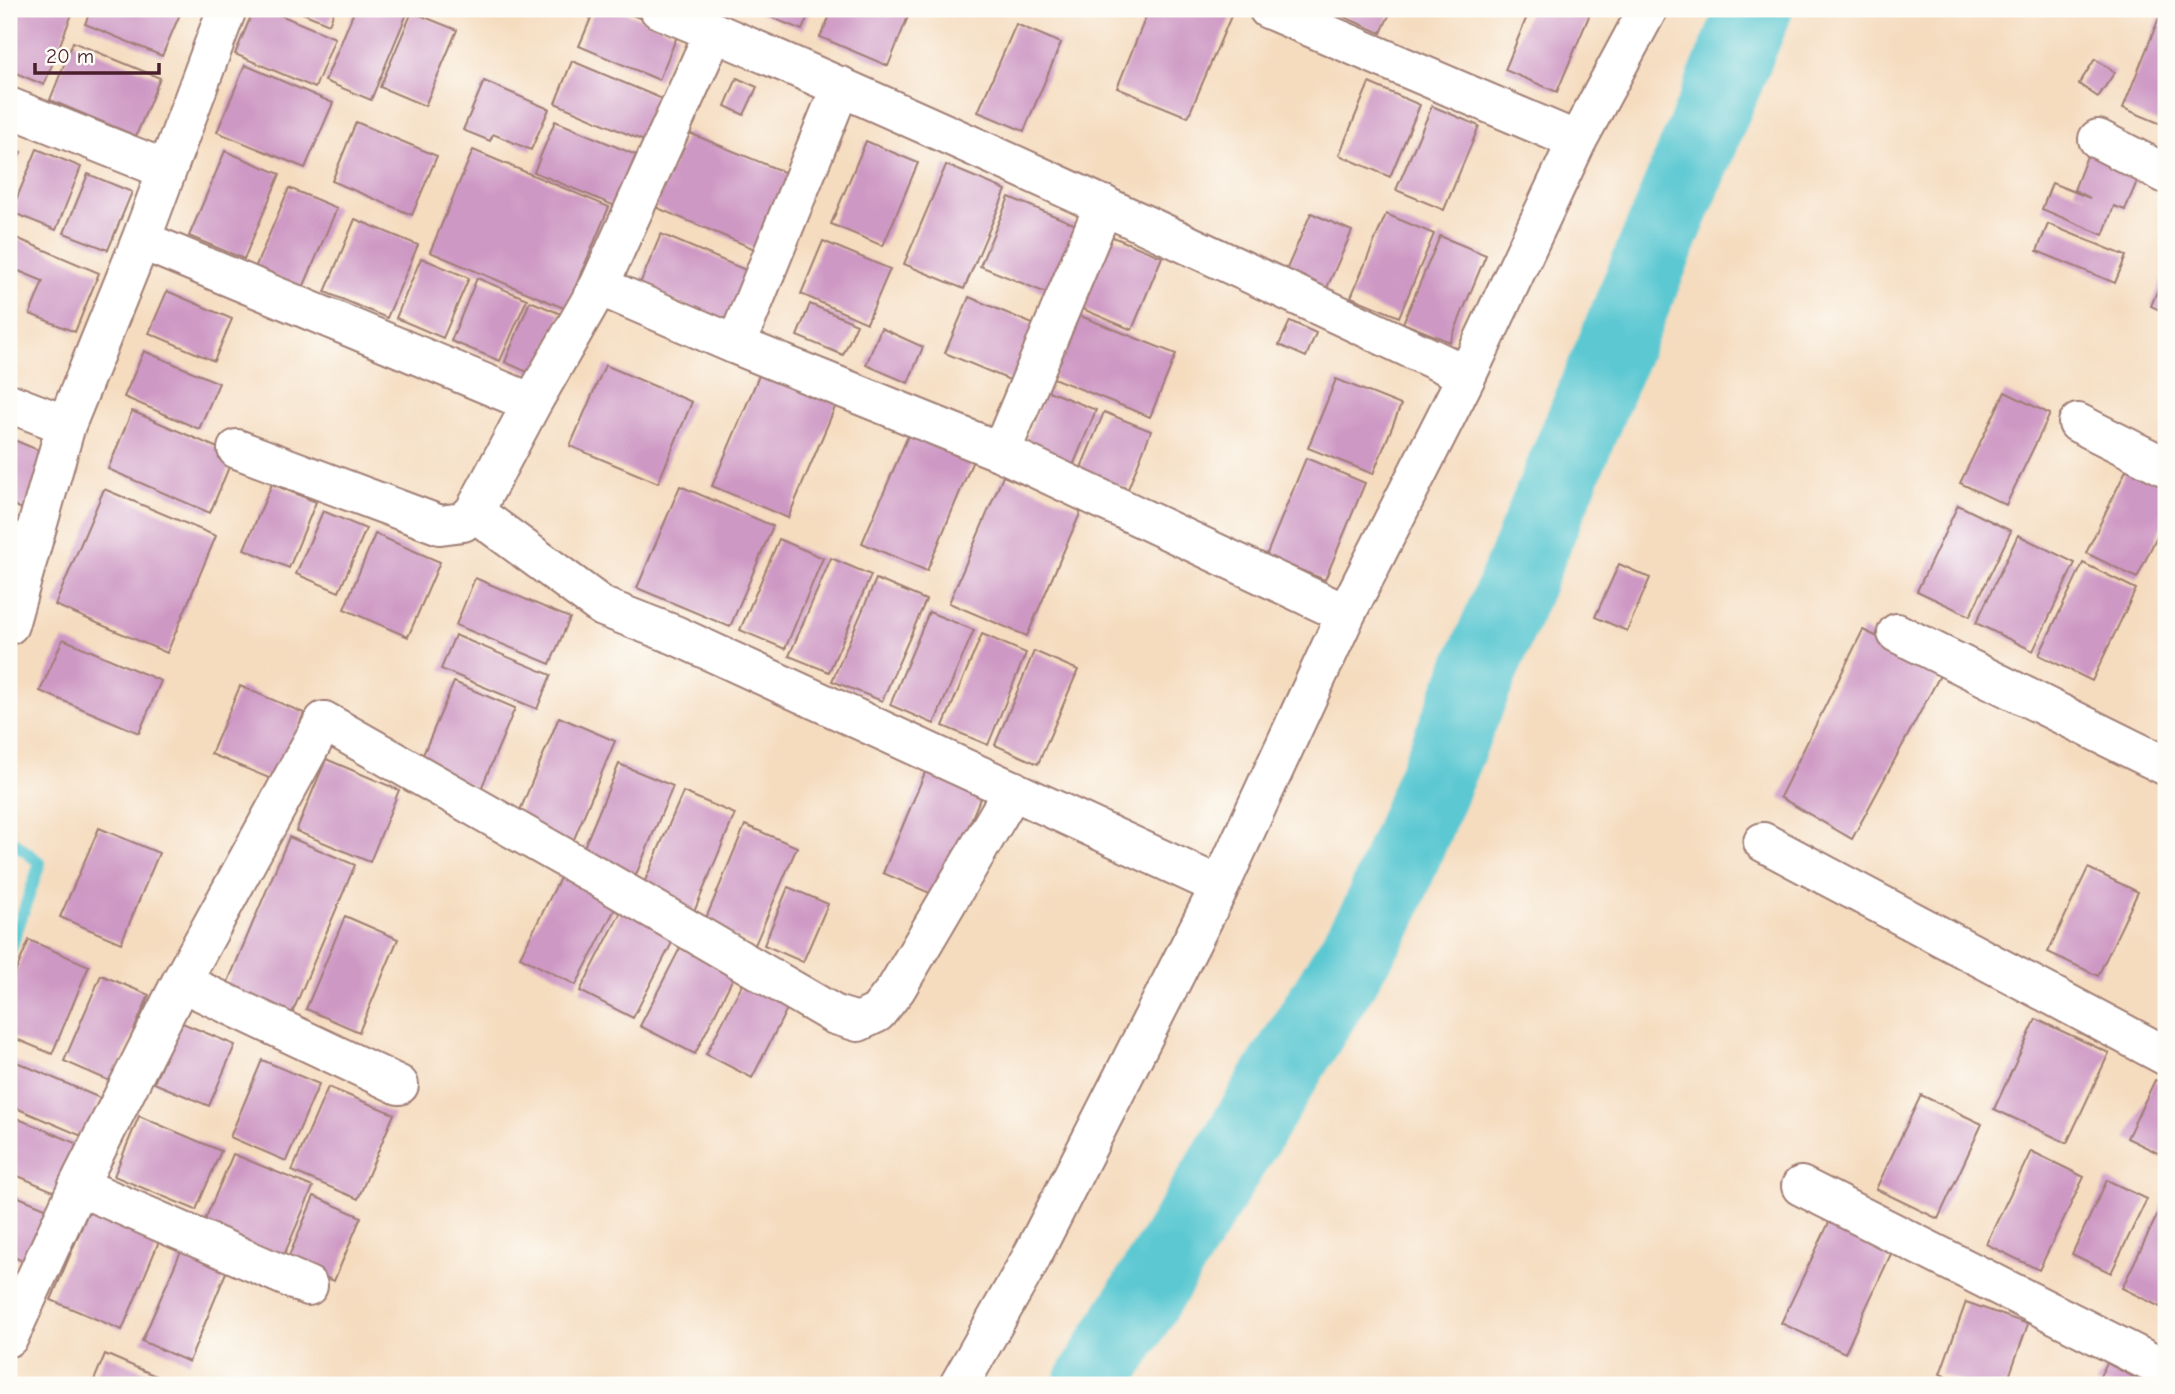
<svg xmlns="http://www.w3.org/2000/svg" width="2175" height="1394" font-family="'Comic Neue',sans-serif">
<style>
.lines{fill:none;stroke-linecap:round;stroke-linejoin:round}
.stream{stroke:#5bc8d2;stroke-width:12}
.river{stroke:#5bc8d2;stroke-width:75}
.building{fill:#ce98c4}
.minor-casing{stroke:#a07e75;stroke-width:42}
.minor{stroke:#fff;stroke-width:38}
</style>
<rect width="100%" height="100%" fill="#fdfcf7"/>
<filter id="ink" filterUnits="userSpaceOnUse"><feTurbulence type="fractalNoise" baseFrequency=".0143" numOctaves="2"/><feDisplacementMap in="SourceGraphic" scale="14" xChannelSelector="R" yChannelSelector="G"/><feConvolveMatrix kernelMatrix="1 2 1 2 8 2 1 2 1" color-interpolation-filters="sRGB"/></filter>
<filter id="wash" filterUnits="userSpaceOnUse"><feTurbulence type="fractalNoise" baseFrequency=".00686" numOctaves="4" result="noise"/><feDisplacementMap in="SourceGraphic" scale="28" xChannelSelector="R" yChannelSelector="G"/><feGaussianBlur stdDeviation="1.57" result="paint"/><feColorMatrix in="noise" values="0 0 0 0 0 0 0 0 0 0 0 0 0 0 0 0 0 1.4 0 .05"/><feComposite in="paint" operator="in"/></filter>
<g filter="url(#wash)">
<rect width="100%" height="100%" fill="#f5dcbf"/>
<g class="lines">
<path class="stream" d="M9,841L15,843L40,863L9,954"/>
<path class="river" d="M1091,1385L1378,916L1755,9"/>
</g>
<g id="blocks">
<path class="building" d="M9,9H74L44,85L9,70Z
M91,9H165L180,14L162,56L85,24Z
M254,9H266L335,38L315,88L235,54Z
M293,9H335L329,24Z
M355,9H409L371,100L325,81Z
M595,9H618L678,34L659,80L579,46Z
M751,9H811L802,30Z
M833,9H911L888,66L820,37Z
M1149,9H1234L1188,117L1117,88Z
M1337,9H1392L1381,33L1335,13Z
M1530,9H1592L1557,92L1505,70Z
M412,12L457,30L425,106L380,87Z
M2159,18L2166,21V126L2123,108Z
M1016,24L1061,43L1024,131L978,112Z
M73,42L160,78L136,136L50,100Z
M2095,59L2115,72L2098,97L2079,84Z
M572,61L665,100L646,142L555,103Z
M245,65L333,103L305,168L217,132Z
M737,78L757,87L744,115L725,106Z
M484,81L549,109L531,150L493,134L490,141L463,130Z
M1369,83L1420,105L1390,177L1339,155Z
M1432,106L1479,126L1444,210L1396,190Z
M555,121L636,155L615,206L534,172Z
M356,122L437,156L412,215L332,181Z
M687,132L789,174L757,250L655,207Z
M866,141L918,163L883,246L831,224Z
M9,146L21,152L9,182Z
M37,149L81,167L56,230L11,212Z
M473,150L609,207L566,309L430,252Z
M225,151L280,174L244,259L189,236Z
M2089,151L2141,172L2125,210L2114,206L2103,235L2042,209L2052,183L2090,198L2074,190Z
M946,165L1006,190L964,289L904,264Z
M88,174L132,192L108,250L64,233Z
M289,188L337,208L303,288L255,268Z
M1009,197L1079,226L1051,295L980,266Z
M1311,213L1352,231L1326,290L1285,273Z
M1386,214L1434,234L1399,317L1351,297Z
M355,219L418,245L387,318L325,292Z
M2048,224L2126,256L2115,283L2037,251Z
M661,234L748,271L726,322L639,286Z
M1108,235L1162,257L1132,330L1078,307Z
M1440,236L1486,255L1450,342L1403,323Z
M14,237L99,273L75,332L30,314L43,281L9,267V248Z
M823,241L890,269L867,323L801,294Z
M421,258L469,278L443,338L396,318Z
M2166,270V313L2151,306Z
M477,278L527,299L500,361L451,341Z
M167,291L232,319L214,361L149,333Z
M969,297L1035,325L1012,381L945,353Z
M530,301L561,314L536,376L505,362Z
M810,304L857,324L843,355L797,336Z
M1078,315L1176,354L1150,417L1053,378Z
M1290,321L1316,333L1306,357L1279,345Z
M881,328L923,347L908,383L866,365Z
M144,351L219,383L199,429L124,397Z
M605,365L692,402L658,483L570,446Z
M763,366L839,398L788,518L712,486Z
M1336,379L1401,405L1373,474L1308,448Z
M1046,390L1096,410L1073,466L1024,446Z
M2005,392L2050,414L2006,505L1960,483Z
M132,411L234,455L210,513L108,469Z
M1104,412L1151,431L1128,489L1080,470Z
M910,431L974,458L927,571L862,543Z
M9,438L48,454L24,510L9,503Z
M1306,458L1365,483L1325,580L1266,556Z
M2128,466L2166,484V517L2137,578L2086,553Z
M1003,476L1082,509L1027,636L949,603Z
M272,484L316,502L289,568L244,549Z
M680,486L773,526L730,627L637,588Z
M104,489L216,536L167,653L55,605Z
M1958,505L2011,531L1970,616L1917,591Z
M323,511L366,529L339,592L296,574Z
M375,534L440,562L408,637L344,609Z
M2018,535L2075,563L2033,651L1976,623Z
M779,539L823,558L785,649L740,630Z
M831,558L871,575L829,672L789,656Z
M2083,563L2136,589L2092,681L2039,655Z
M1619,564L1650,578L1627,631L1595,617Z
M475,578L570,618L550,664L456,625Z
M876,579L926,600L882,701L832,681Z
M929,612L974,630L934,724L890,705Z
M1863,630L1944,668L1852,839L1780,797Z
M982,634L1026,653L988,745L943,726Z
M455,635L551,675L537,709L441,669Z
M63,639L161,681L139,733L40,691Z
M1034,651L1078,670L1038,764L995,745Z
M454,682L515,708L481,789L419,764Z
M240,686L304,713L276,781L211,754Z
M559,717L615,741L572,844L516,820Z
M326,759L399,790L370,862L296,831Z
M619,764L673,786L633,882L579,859Z
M926,770L982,794L939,897L883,873Z
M683,792L735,814L694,912L641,890Z
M745,825L797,847L755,945L704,923Z
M99,828L159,853L121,943L60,917Z
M289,837L355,865L288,1023L222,996Z
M2088,868L2138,892L2098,976L2048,952Z
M563,872L619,901L576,985L520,957Z
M788,887L828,904L803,962L764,945Z
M624,906L677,933L633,1018L580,991Z
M345,916L398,939L359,1032L306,1009Z
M29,940L89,966L52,1054L9,1036V987Z
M682,944L736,972L695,1054L640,1026Z
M101,975L149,995L112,1082L64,1061Z
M747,975L792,999L752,1078L706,1054Z
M2036,1019L2109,1053L2067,1143L1994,1109Z
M180,1022L235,1045L209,1106L154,1083Z
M12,1060L100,1098L84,1137L9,1105V1067Z
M262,1060L319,1084L286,1161L230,1137Z
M2155,1080L2166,1085V1157L2127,1138Z
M328,1087L394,1114L358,1199L292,1171Z
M1921,1095L1982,1124L1938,1219L1876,1189Z
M9,1115L83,1146L62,1195L9,1172Z
M139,1116L221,1151L196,1210L114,1176Z
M2031,1151L2084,1177L2039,1270L1986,1244Z
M233,1154L313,1187L279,1267L199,1234Z
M2107,1180L2147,1199L2111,1273L2072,1254Z
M9,1193L55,1212L32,1265L9,1255Z
M314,1196L361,1217L334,1281L287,1261Z
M2166,1197V1310L2122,1288Z
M89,1210L160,1239L122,1330L51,1300Z
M1834,1212L1897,1241L1845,1353L1781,1323Z
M181,1251L227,1270L189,1362L142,1341Z
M1966,1302L2028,1324L2006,1385H1971L1940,1374Z
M105,1354L177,1385H92Z
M2107,1363L2149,1385H2095Z"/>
</g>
</g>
<g filter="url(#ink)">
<use href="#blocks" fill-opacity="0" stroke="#a07e75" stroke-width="2"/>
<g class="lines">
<g class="minor-casing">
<path id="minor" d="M659,9L714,32
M1268,9L1577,141
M9,107L167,170
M2098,139L2166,174
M141,240L532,403
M599,286L736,345L1001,452L1346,614
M736,345L841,86
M9,403L66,425
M2078,423L2166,467
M237,449L440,525L463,522L474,512L532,403L599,286L714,32C967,140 1217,258 1467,375
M1001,452L1104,205
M474,512L603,607L675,635L1220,886
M9,625L66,425L141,240L227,9
M1897,633L2166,766
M1763,842L2166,1056
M181,982L399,1085
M78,1186L308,1286
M1801,1186L2166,1370
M9,1337L78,1186L181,982L324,721L600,878L835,1015L858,1022L877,1013L896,989L1013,790
M959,1385L1030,1260L1220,886L1346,614L1467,375L1577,141L1648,9"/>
</g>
<use href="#minor" class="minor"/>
</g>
</g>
<rect width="2175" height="1394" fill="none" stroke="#fdfcf7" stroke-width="35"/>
<path d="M35 63v10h124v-10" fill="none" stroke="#4a1f2b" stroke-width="3.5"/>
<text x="46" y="63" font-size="21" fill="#4a1f2b" stroke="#fdfcf7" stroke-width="5" paint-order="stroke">20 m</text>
</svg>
